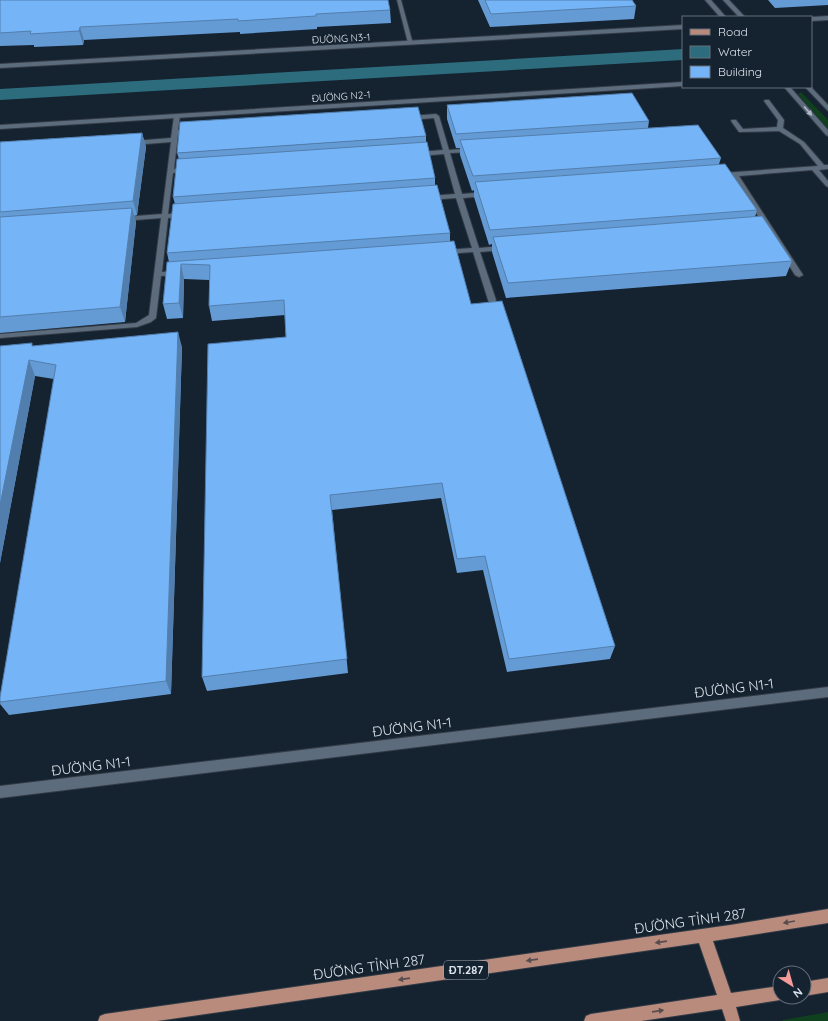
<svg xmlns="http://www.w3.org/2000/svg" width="828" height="1021" font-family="Quicksand,sans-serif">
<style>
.green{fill:#0f411e}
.water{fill:#2c6c7c}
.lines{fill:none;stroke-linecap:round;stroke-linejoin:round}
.lane-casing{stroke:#323b46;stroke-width:2}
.street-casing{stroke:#323b46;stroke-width:2}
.secondary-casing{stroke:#323b46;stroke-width:2}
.primary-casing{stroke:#323b46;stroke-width:2}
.lane{fill:#5d6c7c;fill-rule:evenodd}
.street{fill:#5d6c7c;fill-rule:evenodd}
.secondary{fill:#5d6c7c;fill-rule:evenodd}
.primary{fill:#b98b7d;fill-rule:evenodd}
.wall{fill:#659bd4}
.shaded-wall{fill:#527ead}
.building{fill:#75b4f7;stroke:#527ead}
.oneway{fill:#afb9c5}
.oneway2{fill:#574c4e}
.labels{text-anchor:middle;stroke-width:4;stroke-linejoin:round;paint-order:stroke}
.far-street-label{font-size:10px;fill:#dbe3ec;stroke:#15222f}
.shield{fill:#15222f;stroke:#a0a9b3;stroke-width:1}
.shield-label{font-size:11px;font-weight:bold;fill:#dbe3ec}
.near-street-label{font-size:14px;fill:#dbe3ec;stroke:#15222f}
</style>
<rect width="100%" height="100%" fill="#15222f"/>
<path class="green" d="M801,92L828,120V129L798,94Z
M828,1012V1021H782L783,1020Z"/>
<path class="water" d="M683,49V60L0,100V89Z"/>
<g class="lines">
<g class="lane-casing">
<path id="lane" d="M397,0H401L413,44L408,43Z
M765,100H769L784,120L783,128L804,142L824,165H828V169L819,170L828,181V187L826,186L812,170L739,176L803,275L799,277L795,275L733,176L722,177L719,175L722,173L818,166L800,144L779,131L739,132L731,121L732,120H736L743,129L777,127L778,120L764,101Z
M177,114L180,116L178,130L191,129L194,131L191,133L178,134L174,169L187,168L190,170L187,172L173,173L168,214L182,213L185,215L182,217L168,218L162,272L178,271L181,273L178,275L161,276L156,318L151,322L137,327L0,338V334L136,323L149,315L161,218L123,221L120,219L123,217L162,214L171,142L133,145L130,143L133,141L171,138L174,116Z
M436,114L439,116L449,150L472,148L475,150L472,152L450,153L462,194L486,192L489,194L486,196L463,198L479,248L503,246L506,248L503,250L480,252L496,300L495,302H489L488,300L473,252L446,254L443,252L446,250L472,248L456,198L429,200L426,198L429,196L455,194L444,154L419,156L416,154L419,152L443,150L434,118L410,120L407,118L410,116Z"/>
</g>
<g class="street-casing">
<path id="street" d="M828,687V697L0,798V786Z"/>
</g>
<g class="secondary-casing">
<path id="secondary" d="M705,0H711L726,17H720Z
M723,0H729L745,17H739Z
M828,16V20L811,21V17Z
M683,25V29L0,68V64Z
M683,82V86L0,129V125Z
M784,87H790L828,130V136L826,135Z
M805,87H811L828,105V111Z"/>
</g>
<g class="primary-casing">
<path id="primary" d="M828,909V923L713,941L731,993L780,986V997H786L780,1000L736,1007L740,1021H726L722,1009L641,1021H584L586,1016L591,1014L717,995L699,943L157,1021H98L100,1016L105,1014L730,925Z
M828,978V992L804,996V982Z"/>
</g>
<use href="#lane" class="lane"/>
<use href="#street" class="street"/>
<use href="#secondary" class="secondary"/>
<use href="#primary" class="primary"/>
</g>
<path class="wall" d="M0,0L390,10L391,23L317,27V29L240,34V32L84,40L83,45L34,47V45L0,46Z
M478,0H632L636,6L634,19L490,27Z
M768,0H828V5L775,8Z
M447,105L649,121L648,128L721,158L719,164L757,210L755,217L792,261L786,276L506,298L492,252V244L489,245L474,197V190L472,191L460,155V148H456L447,119Z
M142,133L146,147L137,215L134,216L136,222L125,322L0,333V142Z
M426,136V142L435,178V185L450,233V241L471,304L615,646L610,659L507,672L483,570L457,573L441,498L332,510L348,673L207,691L202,677L286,337L285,315L212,321L209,306V280L184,279L183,318L167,319L163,304L169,262L167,253L175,204L173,197L179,159L177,153Z
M0,346H33L182,347L171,694L9,715L0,704L54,379L35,376L0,563Z"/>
<path class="shaded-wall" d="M80,27L84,40L83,45L79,31Z
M142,133L146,147L137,215L133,201Z
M132,208L136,222L125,322L120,307Z
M181,264L184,279L183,318L179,303Z
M178,332L182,347L171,694L166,681Z
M29,360L35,376L0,563V505Z"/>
<path class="building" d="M0,0H388L390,10L316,14V16L238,21V19L80,27L79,31L30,34L31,31L0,33Z
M485,0H632L636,6L491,14Z
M632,93L649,121L456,134L447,105Z
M418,107L426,136L177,153L180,122Z
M698,125L721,158L473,176L460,140Z
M142,133L133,201L0,212V142Z
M427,142L435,178L173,197L177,159Z
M725,164L757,210L490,230L475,182Z
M437,185L450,233L167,253L173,204Z
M132,208L120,307L0,317V217Z
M762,216L792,261L508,283L493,237Z
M454,241L471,304L502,301L615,646L509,659L485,556L457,559L442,483L330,495L347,659L202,677L208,344L286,337L284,300L209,306L210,265L181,264L179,303L163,304L167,262Z
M178,332L166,681L0,702V697L56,365L29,360L0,505V346L32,343V346Z"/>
<defs><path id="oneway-solid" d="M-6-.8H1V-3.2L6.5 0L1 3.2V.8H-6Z"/></defs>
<use class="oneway" href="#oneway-solid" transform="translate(808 111) rotate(49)"/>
<g class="oneway2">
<use href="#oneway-solid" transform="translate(789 922) rotate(170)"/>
<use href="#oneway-solid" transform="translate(661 942) rotate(172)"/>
<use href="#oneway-solid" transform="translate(532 960) rotate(172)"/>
<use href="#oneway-solid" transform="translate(404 979) rotate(172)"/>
<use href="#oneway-solid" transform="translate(658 1011) rotate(-8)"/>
</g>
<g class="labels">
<g class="far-street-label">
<text transform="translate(341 38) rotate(-3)" y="4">ĐƯỜNG N3-1</text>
<text transform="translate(341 96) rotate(-4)" y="4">ĐƯỜNG N2-1</text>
</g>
<rect class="shield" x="444" y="961" width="44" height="18" rx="3"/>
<g class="shield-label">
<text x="466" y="974">ĐT.287</text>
</g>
<g class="near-street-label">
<text transform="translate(734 688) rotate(-7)" y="5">ĐƯỜNG N1-1</text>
<text transform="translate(412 727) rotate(-7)" y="5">ĐƯỜNG N1-1</text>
<text transform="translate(91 766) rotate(-7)" y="5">ĐƯỜNG N1-1</text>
<text transform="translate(690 921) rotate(-8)" y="5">ĐƯỜNG TỈNH 287</text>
<text transform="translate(369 967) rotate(-8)" y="5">ĐƯỜNG TỈNH 287</text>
</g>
</g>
<rect x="682" y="16" width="130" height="72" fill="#15222f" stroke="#646f7b"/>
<rect x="690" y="29" width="20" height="6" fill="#b98b7d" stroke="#646f7b"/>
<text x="718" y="36" font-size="12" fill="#dbe3ec">Road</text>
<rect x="690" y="46" width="20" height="12" fill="#2c6c7c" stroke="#646f7b"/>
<text x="718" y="56" font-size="12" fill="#dbe3ec">Water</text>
<rect x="690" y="66" width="20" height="12" fill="#75b4f7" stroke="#646f7b"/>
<text x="718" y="76" font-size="12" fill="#dbe3ec">Building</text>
<g transform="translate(792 985) rotate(143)"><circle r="19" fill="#15222f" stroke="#646f7b"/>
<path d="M0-3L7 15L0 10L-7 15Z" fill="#f59b99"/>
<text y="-6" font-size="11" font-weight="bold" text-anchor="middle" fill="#dbe3ec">N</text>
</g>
</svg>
